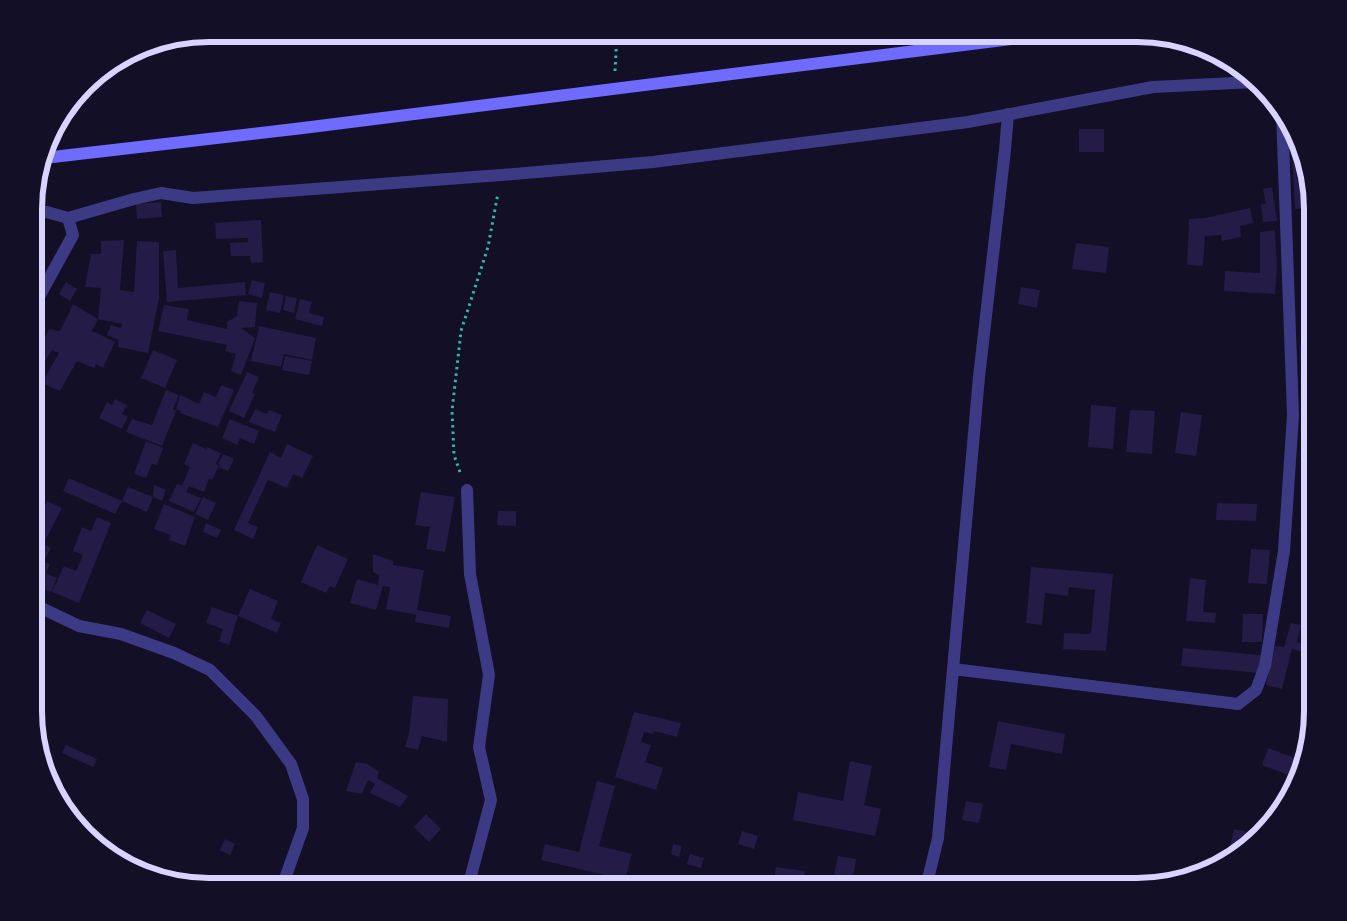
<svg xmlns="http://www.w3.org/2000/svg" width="1347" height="921" font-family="Roboto,sans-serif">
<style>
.building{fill:#241b47}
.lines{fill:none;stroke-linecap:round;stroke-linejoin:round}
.path{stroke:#2fb8b0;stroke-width:3;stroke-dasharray:2.5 4;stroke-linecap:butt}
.street{stroke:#3d3a85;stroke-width:12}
.secondary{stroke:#6f6bff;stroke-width:12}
.rim{fill:none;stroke:#d9d4ff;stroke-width:6}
</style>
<rect width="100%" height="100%" fill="#130f26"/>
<path class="building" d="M1290,125L1313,198V208L1295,209Z
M1079,129H1104V152H1079Z
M1272,187L1277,221L1263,222L1261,204H1266L1263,189Z
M161,202L162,217L137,219L136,204Z
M1250,208L1253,223L1240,226L1241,237L1222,241L1221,235L1205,236L1203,266L1187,265L1189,219L1205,218Z
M261,220L263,262L251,263L250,256H231L230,243L248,242V238L216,239L215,223Z
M1275,230L1277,268L1275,294L1224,291L1225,271L1260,273V232Z
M124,240L120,290L134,292L137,241L159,242V298L148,353L118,347L119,340L107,335L111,325L121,328L122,324L98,319L101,288L85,287L91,254H101V241Z
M1076,243L1109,247L1106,273L1072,269Z
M176,250L178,288L245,282L246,295L167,302L163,251Z
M252,280L265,283L262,298L248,294Z
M66,282L77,289L70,301L59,294Z
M1021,287L1040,290L1037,308L1018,304Z
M270,292L284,295L280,313L266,310Z
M286,296L297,298L294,313L283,310Z
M300,299L312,302L309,313L324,317L322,326L295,319Z
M239,301L257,303L255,327L241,328L255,338L241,375L231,371L236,354L225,351L227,345L158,331L164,305L189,309L187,320L227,329V322L237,316Z
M73,304L98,319L92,331L115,342L103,368L96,364L94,368L77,361L60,391L42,383L59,353L52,350L38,373L35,372V340L42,344L49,329L60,331Z
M259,326L316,338L312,360L284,354L281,367L251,361Z
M1313,344V417H1303L1300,345Z
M153,350L177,360L165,388L141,378Z
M285,356L312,361L309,375L282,370Z
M247,372L259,377L252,393L255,394L244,418L229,411Z
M221,385L234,390L218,427L180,413L181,411L176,409L180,395L199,404L204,392L216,397Z
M166,390L179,395L173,409L176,411L162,446L126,432L132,419L152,425Z
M115,399L127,405L122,414L128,417L122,429L99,418L107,402L112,405Z
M1091,405L1116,407L1113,449L1088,447Z
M255,409L267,414L269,410L282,415L275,432L249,422Z
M1130,410L1155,411L1152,454L1126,452Z
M1181,412L1202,415L1196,456L1175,453Z
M230,419L259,431L254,444L240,438L237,445L222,438Z
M1304,429H1313V454H1302Z
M146,441L163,448L157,465L152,464L146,478L134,474Z
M193,443L206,449L207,447L221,453L216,464L219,466L212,480L209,479L204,492L189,486L186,492L201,498L194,512L169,501L177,484L182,486L190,467L184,464Z
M287,444L313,456L302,478L293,474L287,488L268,480L248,523L258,527L253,539L234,530L270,452L281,458Z
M223,454L234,459L228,471L219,467L220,465L218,464Z
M69,478L122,501L128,487L153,497L147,512L122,501L115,514L63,491Z
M154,485L166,490L162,501L153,497Z
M421,492L455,497L445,552L426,549L430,527L415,525Z
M203,497L216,503L208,520L195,514Z
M47,501L62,508L39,552L44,544L51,548L45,559L37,556L35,559V523Z
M1217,503L1257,504L1256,521L1216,520Z
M1311,503H1313V516L1309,515Z
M164,504L195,517L185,546L169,540L171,535L154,529Z
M498,511H516V526L497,525Z
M97,517L111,523L79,603L52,592L64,566L76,571L83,555L73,551L82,527L91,531Z
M1303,518L1313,520V533L1300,530Z
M206,523L221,530L217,538L203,532Z
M317,545L348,559L335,588L330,586L326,593L301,582Z
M1251,549L1270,550L1267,584L1248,583Z
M373,554L393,561V565L424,570L417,610L451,616L449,628L415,622L416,615L386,609L390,587L383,586L376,610L350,603L357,579L378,585L379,575L373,572Z
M38,559L50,564L46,573L57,578L51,592L35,586V562Z
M1031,567L1113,574L1106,651L1063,649L1064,633L1091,634L1095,590L1069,587L1068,596L1045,593L1042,625L1026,623Z
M1190,578L1206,580L1203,612L1216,613L1215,623L1186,621Z
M250,589L278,601L271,619L281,623L277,633L238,616Z
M212,607L238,616L229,645L219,641L223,629L206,623Z
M147,610L176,624L169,638L140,623Z
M1243,614H1263L1262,642H1242Z
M1291,623L1301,625L1297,642L1307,644L1310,629H1313V645L1307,644L1305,653L1292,649L1282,689L1266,685L1275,646L1284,647Z
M1183,648L1261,655L1259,673L1181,666Z
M413,696L448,699L447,742L422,736L418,750L405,747L409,733Z
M1313,706V723L1311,731L1303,728Z
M634,712L681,723L677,737L654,731L653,734L644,732L641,742L651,745L645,762L663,768L656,790L615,777Z
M998,721L1065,734L1062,754L1011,744L1006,770L989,767Z
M66,745L97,759L93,767L62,753Z
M1268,748L1305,762L1298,779L1262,765Z
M850,761L872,766L864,805L881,809L875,836L793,820L798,792L843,801Z
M356,762L367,764L379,772L377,778L408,796L400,807L370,793L375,784L368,780L362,794L346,791Z
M597,781L615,786L599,846L632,854L625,880L541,860L545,844L579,852Z
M966,801L983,804L979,823L962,820Z
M426,814L441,829L429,842L414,827Z
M1234,829L1247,832L1244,845L1227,860Z
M742,831L758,836L754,849L738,844Z
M225,839L235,844L230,855L220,850Z
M673,844L682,846L679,857L671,854Z
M690,854L704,858L701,868L687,864Z
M838,856L856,859L853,878L834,875Z
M147,863L168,873L165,880L153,878L143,872Z
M776,867L805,871L803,887H787V881L774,879Z"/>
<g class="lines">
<path class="path" d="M615,71L617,34
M460,472L454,455L452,411L461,331L488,247L498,193"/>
<path class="street" d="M35,213L47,212L68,218L73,235L35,304
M68,218L134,199L161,193L193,198L501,175L653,162L968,122L1153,87L1255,82
M467,490L470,574L489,675L479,747L491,800L468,887
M35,605L79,626L121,634L174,653L210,670L256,716L291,764L303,799V828L282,887
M953,669L1238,704L1256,690L1265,666L1284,551L1293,415L1282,113
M926,887L938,838L979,377L1005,150L1008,114"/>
<path class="secondary" d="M44,158L303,128L1051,34"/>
</g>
<path d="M0 0H1347V921H0ZM209 42H1137A167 167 0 0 1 1304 209V711A167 167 0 0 1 1137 878H209A167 167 0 0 1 42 711V209A167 167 0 0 1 209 42Z" fill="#130f26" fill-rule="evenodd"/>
<path class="rim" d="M209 42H1137A167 167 0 0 1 1304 209V711A167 167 0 0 1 1137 878H209A167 167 0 0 1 42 711V209A167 167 0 0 1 209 42Z"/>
</svg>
